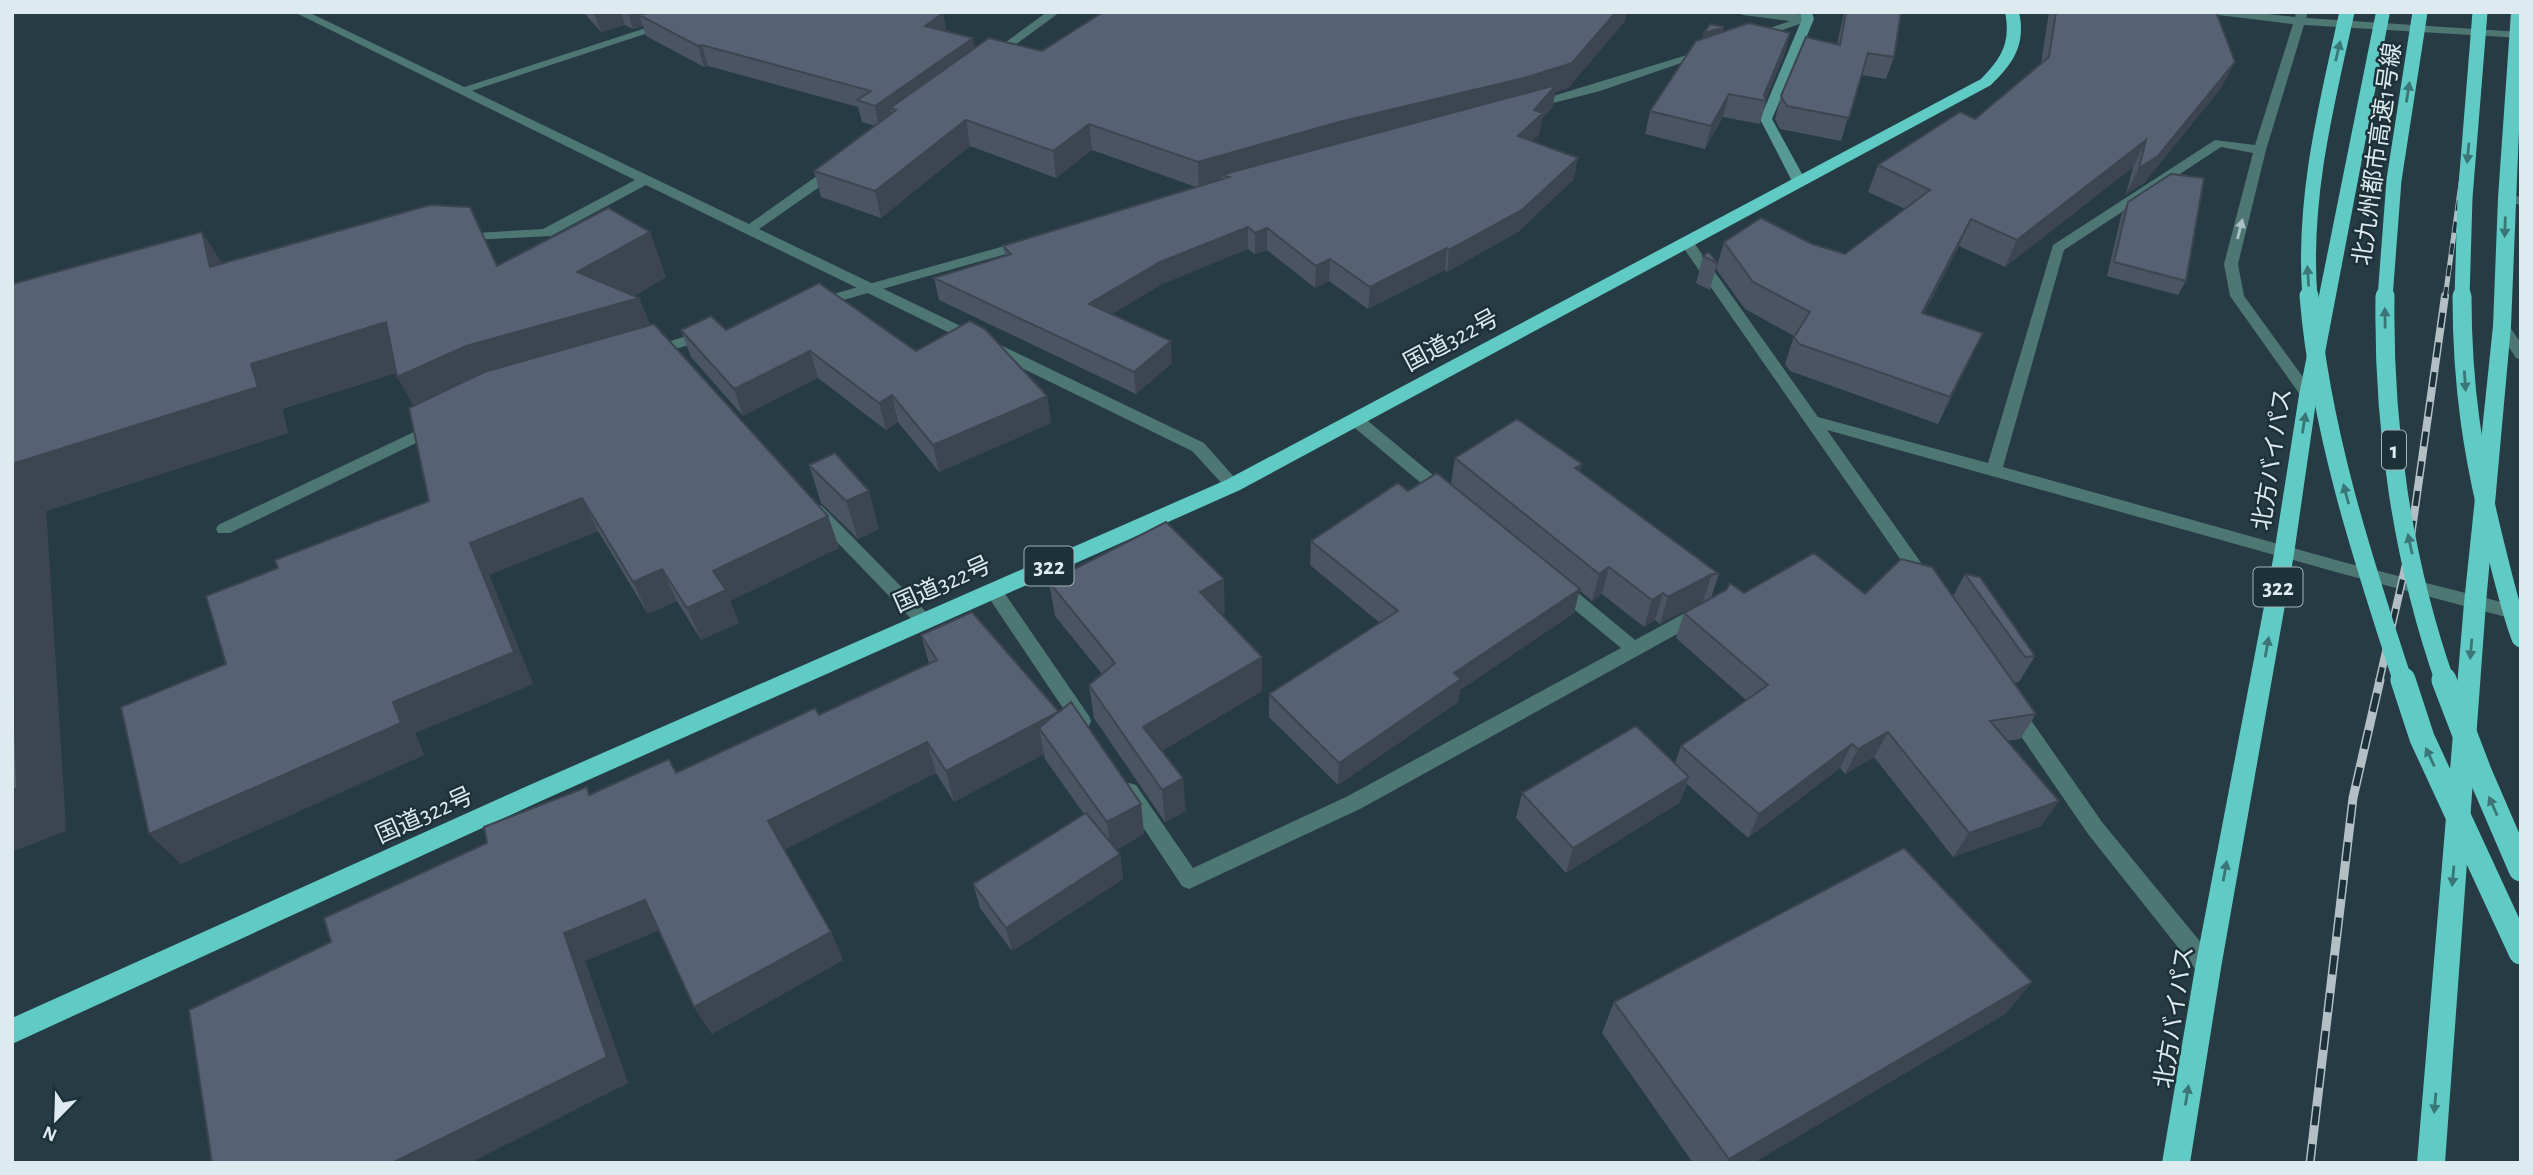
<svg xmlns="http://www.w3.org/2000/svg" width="2533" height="1175" font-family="'Alegreya Sans','Noto Sans JP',sans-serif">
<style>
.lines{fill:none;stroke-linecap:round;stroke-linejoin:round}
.lane{fill:#4e7673;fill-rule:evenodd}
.street{fill:#4e7673;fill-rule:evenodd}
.secondary{fill:#579994;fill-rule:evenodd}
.highway{fill:#5fcbc4;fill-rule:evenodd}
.rail-far2-casing{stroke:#b2c0c6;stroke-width:5}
.rail-far1-casing{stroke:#b2c0c6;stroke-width:8}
.rail-casing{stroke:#b2c0c6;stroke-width:9}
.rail-far2{stroke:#1c3138;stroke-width:3.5;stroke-dasharray:11;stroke-linecap:butt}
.rail-far1{stroke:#1c3138;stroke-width:5;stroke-dasharray:15;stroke-linecap:butt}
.rail{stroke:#1c3138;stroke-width:6;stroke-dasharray:19;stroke-linecap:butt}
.highway-bridge-far2{stroke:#5fcbc4;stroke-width:15}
.highway-bridge-far1{stroke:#5fcbc4;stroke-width:19}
.highway-bridge{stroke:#5fcbc4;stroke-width:25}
.wall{fill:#4a5463}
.shaded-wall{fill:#3c4550}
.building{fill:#566273;stroke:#3c4550;stroke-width:2}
.oneway{fill:#3a7677}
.oneway2{fill:#abc1c4}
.labels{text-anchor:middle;stroke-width:5;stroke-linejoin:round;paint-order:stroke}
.shield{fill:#1c3138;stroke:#a3b2b8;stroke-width:2}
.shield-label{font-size:23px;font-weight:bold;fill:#ddeaef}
.street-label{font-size:24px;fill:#ddeaef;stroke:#1c3138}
</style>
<rect width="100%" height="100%" fill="#263b43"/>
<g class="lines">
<path class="lane" d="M695,12H712L465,93L455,90Z
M2506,194L2521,197V205L2501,201V195Z
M1026,240L1033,244L1031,247L822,306H812L810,303L812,300Z
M706,330L711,332L713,335L711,338L653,356L646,351L648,348Z
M1356,415L1362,416L1451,490L1453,494L1451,498H1439L1350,424L1348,420Z
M435,422L443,427L441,431L230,533H218L216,529L218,525Z
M816,504L822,506L930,616L933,621L930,626H918L810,514L808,510L810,506Z
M1559,581L1565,582L1635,640L1696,607H1708L1711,612L1708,617L1360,809L1189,889L1182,886L1119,791L1122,785L1129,783L1136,785L1193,868L1346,797L1621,648L1553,592L1550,587L1553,582Z
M993,583L999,585L1089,716L1091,721L1089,726L1082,729L1075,726L987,595L984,590L987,585Z"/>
<path class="street" d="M294,12H308L749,224L831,166H841V172L759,229L1204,443L1241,485L1233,491L1227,489L1192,451L646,185L551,236L454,241L452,238L459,234L543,229L635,180Z
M1047,12H1060L996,59H988V55Z
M1738,12C1756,12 1800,10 1814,19L1754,40L1750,39V35L1790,21L1743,15Z
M2213,12H2251L2295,17L2296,12H2308L2306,18L2521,32V38L2304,25L2266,150L2238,264L2244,296L2313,391L2316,395L2313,399H2303L2230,296L2224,264L2253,153L2221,147L2064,250L2003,467L2343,562L2521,607V621L2343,574L1827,430L1934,581L1931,586H1919L1680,243L1682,240H1692L1818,417L1988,463L2053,245L2215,140L2255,145L2293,24L2218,15Z
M1700,51L1710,53L1600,91L1530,109L1524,105Z
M2502,321L2507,323L2521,343V360L2516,358L2495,326Z
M2014,703L2021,706L2102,822L2216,961L2219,968L2216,975L2208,978L2200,975L2088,834L2007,716L2005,711L2007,706Z"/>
<path class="secondary" d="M1800,12H1812L1814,19L1772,119L1807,183L1800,187L1793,183L1760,119L1802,19Z"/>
<path class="highway" d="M2005,12H2019C2026,44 2014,63 1991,85L1240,490L541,801L12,1044V1018L525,787L1226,480L1981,79C2002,58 2011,42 2005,12Z
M2376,12H2390L2317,395L2294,554L2221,968L2190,1163H2162L2195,968L2274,554L2299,395Z
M2511,12H2521V81L2511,326L2486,603L2445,1163H2417L2464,603L2493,326L2498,198Z"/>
<g class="rail-far2-casing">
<path id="rail-far2" d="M2445,298L2485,12"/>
</g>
<g class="rail-far1-casing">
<path id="rail-far1" d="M2379,682L2409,551L2445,296"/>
</g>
<g class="rail-casing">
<path id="rail" d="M2310,1163L2353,798L2380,680"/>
</g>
<use href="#rail-far2" class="rail-far2"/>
<use href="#rail-far1" class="rail-far1"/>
<use href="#rail" class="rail"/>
<path class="highway-bridge-far2" d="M2310,298C2302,201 2326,106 2347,12
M2385,298L2394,180L2420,12
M2462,298L2465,198L2480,12"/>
<path class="highway-bridge-far1" d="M2309,296C2320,428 2362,557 2403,682
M2385,296C2383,426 2402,559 2445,682
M2462,296C2462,388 2473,457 2495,545C2503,577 2510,608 2521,638"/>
<path class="highway-bridge" d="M2403,680L2422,738L2521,952
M2444,680L2480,774L2521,869"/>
</g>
<path class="wall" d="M583,12H940L943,13L946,31L975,48L1042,51L1103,12H1627L1625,21L1568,88L1555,92L1553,106L1542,119L1539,135L1532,141L1574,179L1518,232L1447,272L1445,270L1368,309L1329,281L1315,288L1267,250L1255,254L1248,249L1162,284L1112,314L1172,363L1136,394L939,300L934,278L1005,256L1003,246L1196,187L1092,150L1056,178L970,146L881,218L821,197L814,171L875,126L862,122L858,107L708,66L704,67L646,36L643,26L633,29L625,25L601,32Z
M1844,12H1971L1970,14H1901L1894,57L1886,79L1861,75L1841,141L1780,129L1775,119L1781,96L1837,44Z
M2049,12H2216L2235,62L2221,88L2144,183L2126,194L2133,167L2005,267L1959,246L1924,313L1970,360L1938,424L1790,371L1785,364L1794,336L1745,309L1716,269L1724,242L1812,244L1845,254L1905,209L1868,192L1878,165L1975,119L2041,63Z
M1724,27L1722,32L1790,33L1784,55L1766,99V101L1760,124L1723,117L1705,149L1645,134L1650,111L1703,38L1704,33Z
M2128,202L2186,281L2178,295L2107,276L2121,216Z
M1703,256L1717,263L1710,290L1696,283Z
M222,264L497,266L666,277L634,296L639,298L650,325L828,516L839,548L730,601L739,623L701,640L677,601L648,614L598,531L489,575L533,684L415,733L424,755L181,864L226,664L278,568L429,501L413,405L396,373L282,409L288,433L46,511L66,831L12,284Z
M681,330L916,351L1047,396L1051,423L939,472L898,422L886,430L818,378L743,416L691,357Z
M1455,458L1581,472L1719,574L1711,598L1744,593L1953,596L1965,574L2035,656L2019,682L2014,683L2036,714L2020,739L2006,741L2059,801L2041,826L1953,857L1874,757L1845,774L1840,768L1748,838L1687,784L1679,803L1566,873L1516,818L1522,793L1675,763L1681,746L1746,700L1676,638L1684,613L1706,601H1703L1660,624L1655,620L1644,627L1602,594L1592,601L1579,590L1574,613L1460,690L1458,702L1338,785L1269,717V694L1380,623L1310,565L1311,541L1408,491L1451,484Z
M809,465L879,529L858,539L821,503Z
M1049,582L1225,613L1222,615L1262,657V691L1162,751L1186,811L1165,822L1094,718L1089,685L1102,674L1055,616Z
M921,635L1141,804L1144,834L1116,850L1120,854L1123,879L1012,951L980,908L973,884L1084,814L1045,759L1044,754L954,802L936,773L784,850L831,932L843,960L712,1034L694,1007L659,930L585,961L628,1083L469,1163H212L331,942L591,794L677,773L819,715L929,664Z
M2032,982L2005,1014L1753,1163H1693L1602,1033L1614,1002Z"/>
<path class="shaded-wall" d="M594,12H621L625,25L601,32Z
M628,12H686L639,15L643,26L633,29Z
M1616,12H1627L1625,21L1568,88L1555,92L1553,106L1542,119L1539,135L1515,157L1221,175V182L1199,188L1198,162Z
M943,13L946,34L925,26Z
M1724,27L1720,40L1701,46L1704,33Z
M1790,33L1784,55L1765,101L1764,95Z
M973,38L976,59L890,108L892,119L879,128L875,106Z
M702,45L708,66L704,67L698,46Z
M2235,62L2221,88L2144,183L2126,194L2139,168Z
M1729,94L1723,117L1705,149L1711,126Z
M966,120L970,146L881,218L875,191Z
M1089,124L1092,150L1056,178L1053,151Z
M2146,140L2133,167L2005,267L2017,240Z
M1578,158L1574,179L1518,232L1447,272L1449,250Z
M1971,219L1959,246L1911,340L1922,313Z
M1248,227V249L1162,284L1092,326L1089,304L1160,262Z
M1267,228V250L1255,254V233Z
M202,232L231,277L210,267Z
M650,232L666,277L621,303L639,298L657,343L424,423L397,377L577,272Z
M1447,248L1445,270L1368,309L1370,287Z
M1330,259L1329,281L1315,288L1316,266Z
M386,322L411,368L282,409L288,433L46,511L66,831L12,852V464L251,364Z
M1983,333L1970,360L1938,424L1950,397Z
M1171,341L1172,363L1136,394L1134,372Z
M810,351L818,378L743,416L734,389Z
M892,395L898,422L886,430L879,403Z
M1047,396L1051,423L939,472L933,445Z
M1582,464L1577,491L1575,468Z
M869,491L879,529L858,539L846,501Z
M582,498L598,531L489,575L533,684L415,733L424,755L181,864L149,834L470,543Z
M828,516L839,548L730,601L739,623L701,640L687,608L713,571Z
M1609,567L1602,594L1592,601L1599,574Z
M662,569L677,601L648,614L633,582Z
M1712,574L1703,601L1660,624L1668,597Z
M1224,579L1225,613L1202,626L1200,592Z
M1580,589L1574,613L1460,690L1458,702L1338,785L1339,763L1454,673Z
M1663,593L1655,620L1644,627L1652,600Z
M1262,657V691L1147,760L1143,727Z
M1058,712L1039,728L1044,754L954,802L946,771Z
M1888,732L1874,757L1845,774L1858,749Z
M927,742L936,773L782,851L768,821Z
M1852,744L1840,768L1748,838L1759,814Z
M1689,777L1679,803L1566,873L1573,848Z
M1183,778L1186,811L1165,822L1162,790Z
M2059,801L2041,826L1953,857L1969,833Z
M1141,804L1144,834L1111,852L1107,822Z
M1120,854L1123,879L1012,951L1006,928Z
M645,900L663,929L585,961L628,1083L469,1163H392L564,933Z
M831,932L843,960L712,1034L694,1007Z
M2032,982L2005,1014L1753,1163H1726L1729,1159Z"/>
<path class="building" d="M649,12H940L943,13L925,26L973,38L875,106L857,100L871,91L702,45L698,46L639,15Z
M1103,12H1616L1572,63L1524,78L1339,122L1198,162L1089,124L1053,151L966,120L875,191L814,171L896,110L890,108L989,38L1042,51Z
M1846,12H1901L1894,57L1868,53L1849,118L1787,106L1781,96L1806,37L1840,45Z
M2056,12H2216L2235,62L2158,156L2139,168L2146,140L2017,240L1971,219L1922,313L1983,333L1950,397L1799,344L1794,337L1810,312L1753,282L1724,242L1761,218L1812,244L1845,254L1930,190L1878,165L1960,112L1975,119L2049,57Z
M1749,23L1790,33L1764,95L1766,101L1729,94L1711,126L1650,111L1696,41Z
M1710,24L1724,27L1704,33Z
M1556,85L1534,110L1543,113L1518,136L1578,158L1522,210L1449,250L1447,248L1370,287L1330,259L1316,266L1267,228L1255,233L1248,227L1160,262L1089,304L1171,341L1134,372L934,278L1011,254L1003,246L1229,177L1221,175Z
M2171,174L2204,178L2186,281L2114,262L2128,202Z
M430,205L470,207L497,266L608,208L650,232L577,272L639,298L466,346L397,377L386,322L251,364L258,387L12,464V284L202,232L210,267Z
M1709,252L1717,263L1703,256Z
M819,283L916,351L970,321L985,329L1047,396L933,445L892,395L879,403L810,351L734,389L681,330L711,316L726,330Z
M654,324L828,516L713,571L726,590L687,608L662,569L633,582L582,498L470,543L514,652L393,702L401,723L149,834L121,707L226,664L206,596L278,568L275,560L429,501L409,408L484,372Z
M1517,419L1582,464L1575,468L1719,574H1712L1668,597L1663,593L1652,600L1609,567L1599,574L1455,458Z
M835,453L869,491L846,501L809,465Z
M1437,473L1580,589L1454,673L1461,679L1339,763L1269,694L1398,611L1311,541L1398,483L1408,491Z
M1166,522L1224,579L1200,592L1262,657L1143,727L1183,778L1162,790L1089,685L1115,663L1049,582Z
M1814,553L1865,594L1901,559L1932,567L2036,714L1990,721L2059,801L1969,833L1888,732L1858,749L1852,744L1759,814L1681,746L1768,685L1684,613L1726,590L1730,583L1744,593Z
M1965,574L1980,577L2035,656L2025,657Z
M972,612L1059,712L1071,702L1141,804L1107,822L1039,728L1058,712L946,771L927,742L768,821L831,932L694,1007L645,900L564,933L607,1057L392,1163H212L189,1010L331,942L324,918L487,843L484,827L587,787L589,795L669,759L676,773L815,708L819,715L937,660L921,635Z
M12,639L17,788L12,790Z
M1636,726L1689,777L1573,848L1522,793Z
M1086,813L1120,854L1006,928L973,884Z
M1904,848L2032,982L1729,1159L1614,1002Z"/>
<defs><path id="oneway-solid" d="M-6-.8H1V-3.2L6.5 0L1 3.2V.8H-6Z" transform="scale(1.75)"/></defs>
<g class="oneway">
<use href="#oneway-solid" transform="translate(2338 51) rotate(-77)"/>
<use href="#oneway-solid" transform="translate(2408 92) rotate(-81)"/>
<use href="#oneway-solid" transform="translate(2468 153) rotate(95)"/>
<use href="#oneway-solid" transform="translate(2505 227) rotate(92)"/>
<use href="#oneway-solid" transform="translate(2308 276) rotate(-94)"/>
<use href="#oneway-solid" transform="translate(2385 318) rotate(-91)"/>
<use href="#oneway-solid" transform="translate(2465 381) rotate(86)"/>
<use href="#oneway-solid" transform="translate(2304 423) rotate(-81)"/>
<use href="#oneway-solid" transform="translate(2346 494) rotate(-105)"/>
<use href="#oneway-solid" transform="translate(2410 544) rotate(-102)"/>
<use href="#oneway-solid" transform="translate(2267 647) rotate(-80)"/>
<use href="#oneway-solid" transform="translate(2471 649) rotate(95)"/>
<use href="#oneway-solid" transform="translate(2430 757) rotate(-115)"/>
<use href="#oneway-solid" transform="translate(2493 806) rotate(-114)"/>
<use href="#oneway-solid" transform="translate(2225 871) rotate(-80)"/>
<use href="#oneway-solid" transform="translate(2453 876) rotate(95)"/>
<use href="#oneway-solid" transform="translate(2187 1095) rotate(-81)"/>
<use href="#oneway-solid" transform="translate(2435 1103) rotate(95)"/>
</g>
<use class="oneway2" href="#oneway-solid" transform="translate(2240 229) rotate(-76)"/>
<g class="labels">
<g class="shield">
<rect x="2382" y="430.5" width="24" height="39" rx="5"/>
<rect x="1024.5" y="546.5" width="49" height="39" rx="5"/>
<rect x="2253.5" y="567.5" width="49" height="39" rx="5"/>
</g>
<g class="shield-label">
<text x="2394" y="458">1</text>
<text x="1049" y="574">322</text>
<text x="2278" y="595">322</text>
</g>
<g class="street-label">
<text transform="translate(2377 154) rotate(-82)" y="8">北九州都市高速1号線</text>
<text transform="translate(1451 340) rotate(-28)" y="8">国道322号</text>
<text transform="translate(2272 459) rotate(-81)" y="8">北方バイパス</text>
<text transform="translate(942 584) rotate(-24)" y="8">国道322号</text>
<text transform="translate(424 815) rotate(-24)" y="8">国道322号</text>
<text transform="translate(2174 1017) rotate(-81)" y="8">北方バイパス</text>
</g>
</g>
<rect width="2533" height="1175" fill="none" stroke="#ddeaef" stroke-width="28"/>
<g transform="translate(56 1119) rotate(203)" stroke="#1c3138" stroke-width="5" paint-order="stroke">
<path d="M0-5L12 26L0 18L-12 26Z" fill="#ddeaef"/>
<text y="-10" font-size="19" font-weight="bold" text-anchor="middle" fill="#ddeaef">N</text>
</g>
</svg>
